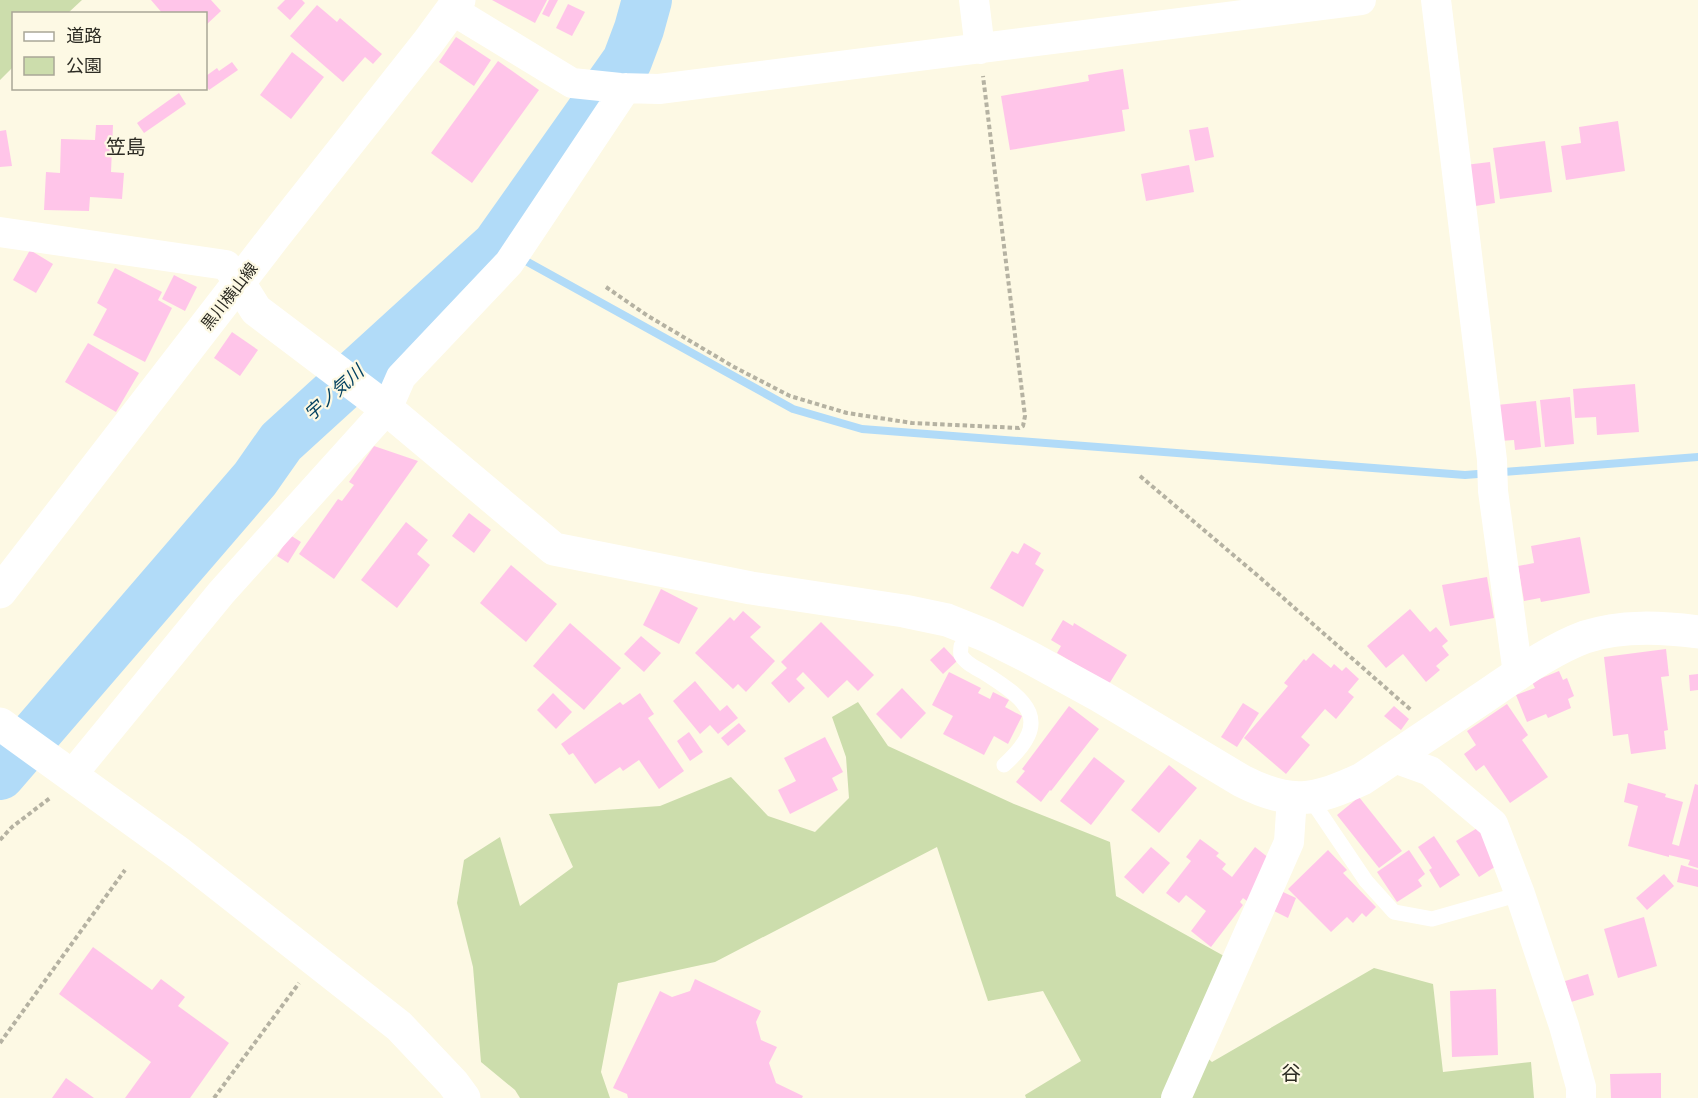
<svg xmlns="http://www.w3.org/2000/svg" width="1698" height="1098" font-family="Manrope,'Noto Sans JP',sans-serif">
<style>
.green{fill:#ccddac}
.lines{fill:none;stroke-linecap:round;stroke-linejoin:round}
.stream{stroke:#b1dbf8;stroke-width:8}
.river{stroke:#b1dbf8;stroke-width:50}
.building{fill:#ffc5e9}
.path{stroke:#b5b2a2;stroke-width:4;stroke-dasharray:4.5 3;stroke-linecap:butt}
.service{stroke:#fff;stroke-width:15}
.minor{stroke:#fff;stroke-width:30}
.tertiary{stroke:#fff;stroke-width:33}
.secondary{stroke:#fff;stroke-width:33}
.labels{text-anchor:middle;stroke-width:4.5;stroke-linejoin:round;paint-order:stroke}
.street-label{font-size:16px;fill:#2c2b23;stroke:#fdf9e4}
.water-label{font-size:18px;font-style:italic;fill:#034160;stroke:#fdf9e4}
.quarter-label{font-size:20px;fill:#2c2b23;stroke:#fdf9e4}
</style>
<rect width="100%" height="100%" fill="#fdf9e4"/>
<path class="green" d="M0,0H82L68,13L14,14L13,67L0,80Z
M858,702L888,746L1014,804L1110,842L1116,896L1224,956L1186,1039L1212,1062L1374,968L1433,984L1443,1072L1531,1062L1534,1098H1026L1025,1095L1081,1061L1043,991L988,1001L937,847L715,962L618,983L601,1072L610,1098H520L515,1090L481,1062L473,967L457,903L464,860L500,837L520,906L573,867L549,814L660,806L731,777L768,816L815,832L849,798L846,757L832,717Z"/>
<g class="lines">
<path class="stream" d="M497,245L793,409L862,429L1465,475L1698,457"/>
<path class="river" d="M0,775L255,479L281,442L497,245L627,61L639,29L647,0"/>
</g>
<path class="building" d="M151,0H211L221,11L206,25V14H163Z
M285,0H302L305,3L290,20L277,8Z
M492,0H547L535,23Z
M549,0H558L549,17L542,14Z
M568,4L585,12L572,36L556,28Z
M317,5L337,22L340,18L382,54L373,64L365,57L343,82L290,36Z
M456,37L491,60L474,86L439,62Z
M292,52L324,77L291,119L260,95Z
M498,61L539,90L472,183L431,153Z
M232,62L238,70L209,90L206,85V76L217,68L219,71Z
M1123,69L1129,109L1122,110L1125,131L1010,150L1001,96L1089,81L1088,75Z
M179,93L186,104L144,133L137,123Z
M1618,121L1625,171L1566,180L1561,146L1581,143L1579,127Z
M96,125H113L111,172L124,173L122,199L90,197L89,211L44,210L46,172L60,173L61,139L95,140Z
M1208,127L1214,157L1195,161L1189,130Z
M6,130L12,166L0,167V131Z
M1545,141L1552,192L1500,199L1493,148Z
M1490,162L1495,203L1469,207L1465,165Z
M1189,165L1194,192L1146,201L1141,174Z
M30,250L53,264L36,293L13,280Z
M115,268L162,292L158,300L172,308L145,362L93,335L107,309L97,303Z
M174,275L197,287L185,311L162,299Z
M232,332L258,350L240,376L214,358Z
M88,343L139,373L116,412L65,382Z
M1635,384L1639,432L1597,435L1596,417L1575,418L1573,389Z
M1570,397L1574,444L1545,447L1540,400Z
M1536,401L1541,447L1515,450L1514,440L1500,441L1497,405Z
M374,446L418,461L334,579L299,554L338,499L342,501L354,485L349,482Z
M469,513L491,530L474,553L452,536Z
M406,522L428,540L417,554L430,565L397,608L361,580Z
M290,535L301,542L288,563L277,556Z
M1580,537L1590,593L1541,602L1540,598L1524,601L1518,566L1534,563L1531,546Z
M1024,543L1041,553L1035,564L1044,570L1023,607L990,588L1012,551L1018,554Z
M511,565L557,604L526,642L480,603Z
M1487,577L1494,618L1450,626L1442,585Z
M661,589L698,608L679,644L643,625Z
M1410,609L1430,632L1436,627L1448,641L1442,646L1449,655L1436,666L1440,670L1426,682L1403,654L1386,668L1367,646Z
M743,611L761,627L750,637L775,661L746,692L738,684L733,689L695,653L730,617L734,621Z
M1063,620L1073,626L1074,623L1127,655L1109,684L1057,653L1061,646L1051,640Z
M821,622L874,675L858,691L847,680L828,698L803,672L796,679L805,688L789,703L771,683L787,668L781,662Z
M570,623L621,668L584,710L533,666Z
M641,636L661,653L644,672L624,654Z
M944,647L957,661L943,674L930,660Z
M1666,649L1669,676L1661,677L1668,730L1664,731L1666,749L1631,754L1628,734L1613,736L1604,657Z
M1313,653L1331,668L1334,664L1342,671L1346,667L1359,679L1348,692L1354,697L1336,719L1325,709L1301,737L1310,745L1286,774L1244,738L1288,686L1284,683L1304,659L1306,661Z
M1559,671L1563,680L1567,678L1574,696L1568,699L1571,708L1548,718L1546,714L1527,722L1516,695L1535,688L1532,682Z
M949,672L981,688L978,693L990,699L993,692L1009,700L1005,707L1022,716L1008,744L994,736L984,755L943,734L953,716L932,705Z
M1698,674V690L1690,691L1689,675Z
M695,681L720,711L727,705L738,718L718,734L710,725L700,734L673,701Z
M902,688L926,713L901,739L876,714Z
M553,693L572,712L556,729L537,710Z
M640,693L654,714L648,718L684,771L659,789L639,760L623,771L620,767L595,784L573,753L569,755L561,744L620,702L623,705Z
M1243,703L1259,713L1237,747L1221,737Z
M1507,704L1528,735L1522,740L1548,777L1510,803L1484,765L1476,771L1464,754L1476,745L1467,731Z
M1069,706L1099,729L1051,791L1050,790L1041,802L1016,782L1025,771L1022,769Z
M1394,706L1409,719L1401,730L1384,716Z
M739,723L746,731L728,746L721,738Z
M689,732L703,752L690,761L677,741Z
M825,737L843,772L832,778L838,790L790,814L778,790L796,781L784,758Z
M1094,757L1125,781L1091,825L1060,801Z
M1169,765L1197,788L1159,833L1131,810Z
M1628,783L1666,794L1665,797L1683,802L1672,844L1679,846L1695,784L1698,785V868L1688,865L1690,860L1669,855V857L1628,846L1638,806L1624,802Z
M1359,797L1402,851L1379,868L1337,815Z
M1479,827L1501,863L1479,877L1456,841Z
M1434,836L1460,875L1440,888L1429,870L1432,868L1418,847Z
M1200,839L1219,853L1216,856L1226,864L1222,869L1232,877L1255,847L1275,863L1247,901L1243,898L1240,902L1243,905L1211,947L1191,931L1206,911L1186,895L1179,903L1166,893L1191,861L1186,857Z
M1151,847L1170,863L1143,894L1124,877Z
M1328,850L1347,870L1343,873L1376,907L1366,917L1362,913L1353,923L1347,917L1331,932L1288,889Z
M1409,850L1425,874L1418,880L1422,886L1397,902L1377,872Z
M1681,865L1698,870V887L1677,882Z
M1664,874L1674,886L1647,910L1636,898Z
M1283,892L1296,898L1288,918L1274,911Z
M1644,917L1657,966L1618,978L1604,929Z
M93,947L152,990L161,979L185,997L178,1006L229,1043L190,1098H125L151,1062L59,994Z
M1588,974L1594,995L1571,1002L1565,981Z
M695,979L761,1011L756,1022L761,1040L777,1047L769,1063L776,1083L803,1096L802,1098H628L627,1094L613,1088L660,991L672,997L690,991Z
M1496,989L1498,1055L1452,1057L1450,991Z
M1661,1073V1098H1611L1610,1074Z
M66,1078L94,1098H52Z"/>
<g class="lines">
<path class="path" d="M606,287L648,316L734,367L790,396L847,413L912,423L1019,428L1023,426L1025,416L983,76
M1140,476L1257,575L1411,710
M0,840L12,827L50,798
M0,1043L125,870
M214,1098L299,983"/>
<path class="service" d="M961,646C961,649 960,652 961,655C965,663 976,668 983,672C1029,701 1053,721 1004,765
M1310,798L1366,881L1394,912L1432,919L1520,894"/>
<path class="minor" d="M974,0L980,49
M1436,0L1492,460L1493,491L1518,674
M452,10L572,83L620,88L659,89L1361,0
M0,232L226,265L239,283
M1394,758L1430,771L1493,824L1520,894L1564,1026L1581,1087V1098
M71,776L221,593L387,409L401,377L509,263L626,88
M1176,1098L1289,842L1292,797"/>
<path class="tertiary" d="M239,283L256,310L387,409L554,549L751,588L904,611L947,620L987,636L1027,656L1100,696L1242,781C1291,806 1314,801 1362,779C1404,751 1445,723 1487,695C1518,674 1550,650 1585,637C1621,625 1661,627 1698,632
M0,724L179,853L399,1026L453,1083L464,1098"/>
<path class="secondary" d="M0,592L274,237L429,41L459,0"/>
</g>
<g class="labels">
<g class="street-label">
<text transform="translate(229 296) rotate(-52)" y="6">黒川横山線</text>
</g>
<g class="water-label">
<text transform="translate(334 393) rotate(-42)" y="6">宇ノ気川</text>
</g>
<g class="quarter-label">
<text x="126" y="154">笠島</text>
<text x="1291" y="1080">谷</text>
</g>
</g>
<rect x="12" y="12" width="195" height="78" fill="#fdf9e4" stroke="#a9a797" stroke-width="1.5"/>
<rect x="24" y="32" width="30" height="9" fill="#ffffff" stroke="#a9a797" stroke-width="1.5"/>
<text x="66" y="42" font-size="18" fill="#2c2b23">道路</text>
<rect x="24" y="57" width="30" height="18" fill="#ccddac" stroke="#a9a797" stroke-width="1.5"/>
<text x="66" y="72" font-size="18" fill="#2c2b23">公園</text>
</svg>
